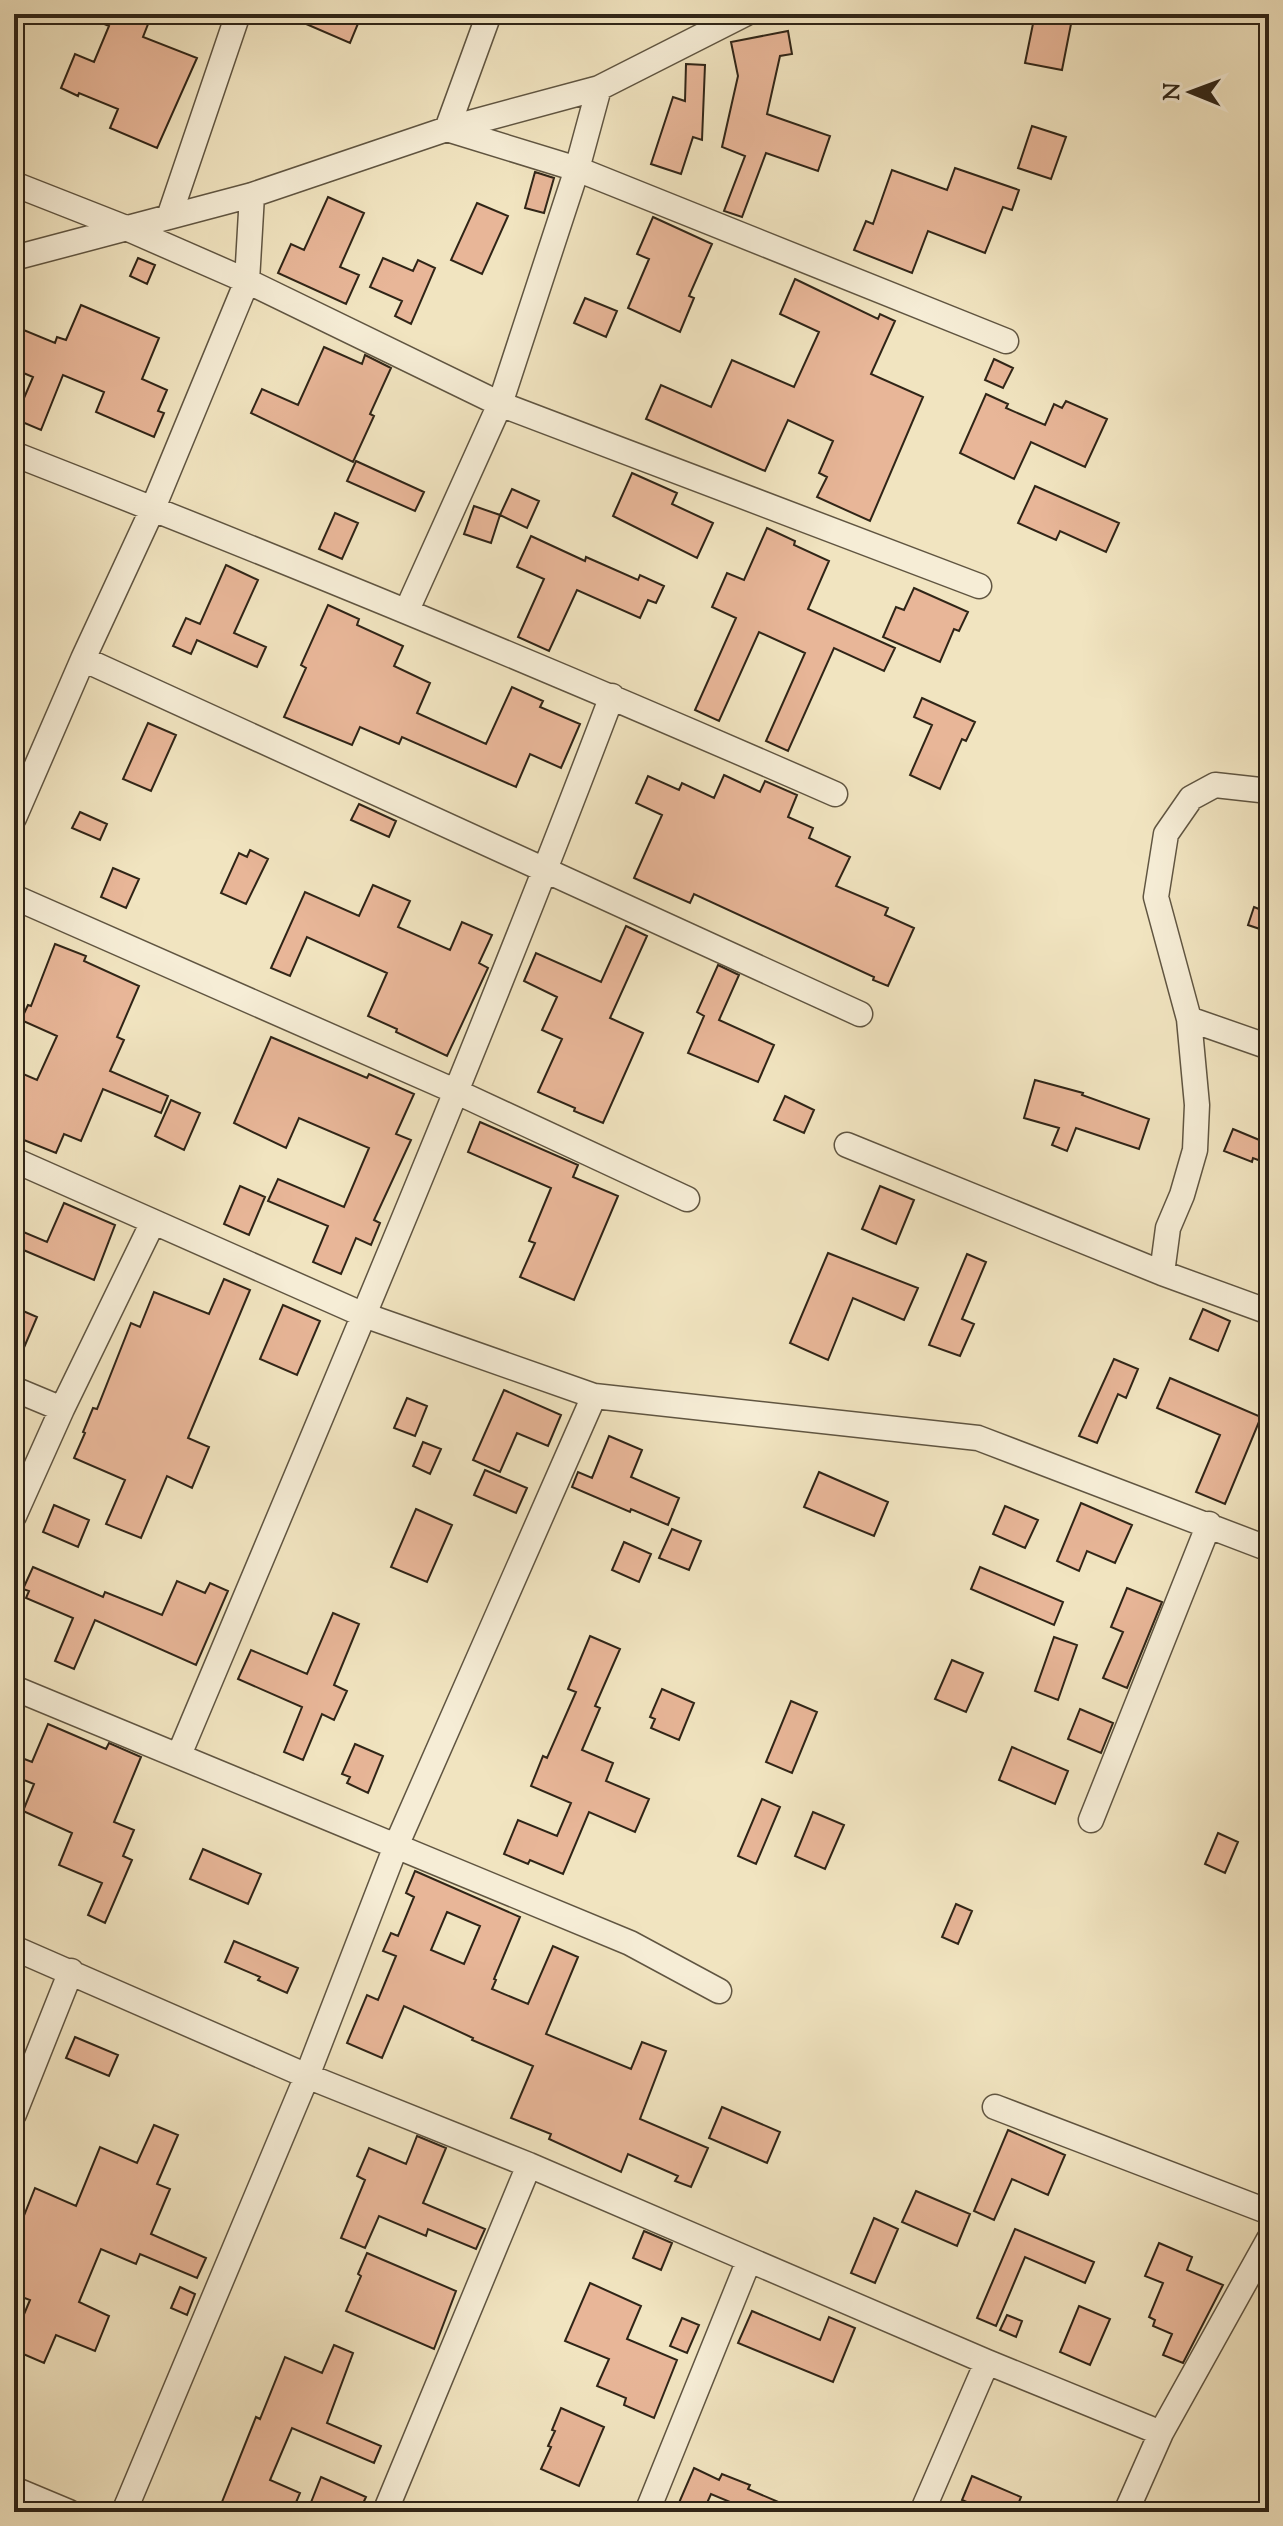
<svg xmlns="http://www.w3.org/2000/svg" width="1283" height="2526" font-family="'Sorts Mill Goudy',serif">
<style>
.building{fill:#e8b698;stroke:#302517;stroke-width:2;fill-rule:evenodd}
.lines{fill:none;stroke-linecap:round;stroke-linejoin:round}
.minor-casing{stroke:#605541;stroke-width:27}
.minor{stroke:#f6edd6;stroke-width:24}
</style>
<rect width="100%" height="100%" fill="#f1e4c0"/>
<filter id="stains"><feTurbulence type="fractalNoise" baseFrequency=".0025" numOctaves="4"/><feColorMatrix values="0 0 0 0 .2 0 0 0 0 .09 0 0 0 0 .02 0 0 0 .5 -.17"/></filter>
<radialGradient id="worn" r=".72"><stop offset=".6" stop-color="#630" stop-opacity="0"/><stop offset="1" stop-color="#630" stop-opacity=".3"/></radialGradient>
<path class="building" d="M81,14H152L143,37L197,58L157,148L110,128L118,109L79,93L78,96L61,88L75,54L94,62L109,26Z
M283,14H362L350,43Z
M1035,14H1073L1062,70L1025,63Z
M788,31L792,54L780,56L767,114L830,136L818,171L766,153L742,217L724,211L745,156L722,147L738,76L731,42Z
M686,64L705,65L702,140L693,137L681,174L651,164L673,97L685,101Z
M1032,126L1066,137L1051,179L1018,168Z
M955,168L1019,190L1012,210L1003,207L985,253L928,231L912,273L854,250L866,221L873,224L892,170L947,190Z
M535,172L554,178L544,213L525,208Z
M328,197L364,213L340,267L359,275L346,304L278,273L291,244L304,250Z
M477,203L508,216L482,274L451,260Z
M653,217L712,244L689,296L694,298L680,332L628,308L649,259L637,254Z
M138,258L155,265L147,284L130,276Z
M383,258L413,271L418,260L435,268L411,324L395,316L402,301L370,287Z
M795,279L878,319L880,314L895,321L871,374L923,397L870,521L817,497L827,477L819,473L833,441L788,420L765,471L646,419L661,385L711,407L732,360L794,387L819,332L780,314Z
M585,298L617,311L606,337L574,323Z
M81,305L159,338L142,379L167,390L158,411L164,413L154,437L96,412L104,392L63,375L41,430L15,419L33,377L14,369V326L55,343L57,337L66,340Z
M324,347L362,364L365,355L391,368L370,414L374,416L353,462L251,413L262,389L298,405Z
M994,359L1013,368L1003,388L985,380Z
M986,394L1008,404L1006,408L1045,425L1054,404L1062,408L1066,401L1107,419L1085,467L1031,442L1014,479L960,453Z
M356,461L424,492L415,511L347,481Z
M632,473L677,493L672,504L713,523L697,558L613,516Z
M1035,486L1119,523L1106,552L1060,531L1056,540L1018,523Z
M512,489L539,501L527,528L500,515Z
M474,506L500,515L491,543L464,534Z
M335,513L358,523L342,559L319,549Z
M767,528L795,541L794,545L829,561L808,609L895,648L884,671L834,648L788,751L766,741L805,653L759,632L719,721L695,710L736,618L712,607L727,573L744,580Z
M531,536L585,561L586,557L638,580L640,575L664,586L656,603L648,600L640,618L577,590L549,651L518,637L544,579L517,567Z
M226,565L258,580L234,633L266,647L257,667L197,640L191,654L173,646L186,618L200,624Z
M914,588L968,612L959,631L954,629L940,662L883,637L896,607L904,610Z
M328,605L359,619L357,625L403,646L394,666L430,683L417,713L486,744L512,687L543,701L540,707L580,724L561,768L530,754L516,787L402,737L399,744L360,727L352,745L284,717L306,668L301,665Z
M922,698L975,722L966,741L962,739L940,789L910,775L932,725L914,717Z
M148,723L176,735L151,791L123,779Z
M724,775L760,792L765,781L797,795L788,817L813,828L809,838L850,857L836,886L888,908L885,915L914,928L888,986L873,980L874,977L694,894L690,903L634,878L662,815L636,803L648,776L679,790L682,783L714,798Z
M359,804L396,821L389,837L351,820Z
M80,812L107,824L100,840L72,828Z
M250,850L268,859L246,904L221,893L239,853L247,857Z
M113,868L139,879L126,908L101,897Z
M373,885L410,901L398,927L450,950L462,922L492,935L479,963L488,968L447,1056L396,1032L397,1029L368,1016L387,973L307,937L290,976L271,968L305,892L359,916Z
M1254,907L1269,913V932L1248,925Z
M626,926L647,936L610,1018L643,1033L603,1123L574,1111L575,1108L538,1092L562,1039L542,1030L557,997L524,981L536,953L601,982Z
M55,944L86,956L84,961L139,986L117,1037L124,1040L110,1071L168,1096L161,1113L103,1089L81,1141L64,1134L56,1153L14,1136V1070L37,1080L57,1036L21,1020L28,1005L31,1006Z
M718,965L739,975L719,1020L774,1045L758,1082L688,1053L704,1016L697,1012Z
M271,1037L367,1078L369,1074L414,1094L396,1134L411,1140L374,1220L380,1223L371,1245L356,1238L341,1274L313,1262L328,1226L268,1201L278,1179L344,1207L369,1148L299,1118L286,1148L234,1123Z
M1035,1080L1083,1093L1082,1095L1149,1119L1139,1149L1076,1128L1067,1151L1052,1145L1059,1128L1024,1118Z
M785,1096L814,1110L804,1133L774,1120Z
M171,1100L200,1113L184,1150L155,1136Z
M480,1122L578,1165L573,1177L618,1196L574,1300L520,1277L535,1243L529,1241L551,1188L468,1152Z
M1233,1129L1269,1144V1164L1253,1158L1252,1162L1224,1151Z
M240,1186L265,1197L249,1235L224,1224Z
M880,1186L914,1200L896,1244L862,1229Z
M64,1203L115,1225L94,1280L14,1246V1228L47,1242Z
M828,1253L918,1288L904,1320L853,1298L828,1360L790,1343Z
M967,1254L986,1262L962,1319L974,1324L960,1356L929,1345Z
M224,1279L250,1290L188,1438L209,1447L192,1488L167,1476L141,1538L106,1524L125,1480L74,1458L85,1433L83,1432L93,1408L97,1409L131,1323L140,1327L154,1292L209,1314Z
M283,1305L320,1321L297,1375L260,1359Z
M14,1307L37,1317L14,1371Z
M1203,1309L1230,1321L1218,1351L1190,1339Z
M1114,1359L1138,1369L1126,1398L1118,1394L1097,1443L1079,1436Z
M1170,1378L1261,1417L1225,1504L1196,1492L1220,1435L1157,1408Z
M504,1390L561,1415L548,1446L517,1433L500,1472L473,1460Z
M407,1398L427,1406L415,1436L394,1428Z
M609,1436L642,1450L631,1477L679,1498L668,1525L631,1509L630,1512L572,1487L578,1472L592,1478Z
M423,1442L441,1449L430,1474L413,1466Z
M485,1470L527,1488L516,1513L474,1495Z
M819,1472L888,1502L874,1536L804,1507Z
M1081,1503L1132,1525L1115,1563L1087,1551L1079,1571L1057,1561Z
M54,1505L89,1520L78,1547L43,1532Z
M1005,1506L1038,1520L1025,1548L993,1534Z
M416,1509L452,1525L427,1582L391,1567Z
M672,1529L701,1541L689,1570L659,1558Z
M624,1542L651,1554L639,1582L612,1570Z
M33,1567L103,1597L105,1592L162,1615L177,1581L205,1593L210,1583L228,1591L196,1665L95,1620L74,1669L55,1661L73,1618L26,1598L29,1591L23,1589Z
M980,1567L1063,1602L1054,1625L971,1589Z
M1127,1588L1162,1602L1127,1688L1103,1678L1123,1632L1111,1627Z
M333,1613L359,1624L334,1685L347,1691L334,1720L322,1714L303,1760L284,1752L302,1707L238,1679L251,1650L307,1674Z
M590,1636L620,1649L595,1706L600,1708L582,1750L613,1763L606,1781L649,1799L635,1832L589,1812L563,1874L530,1860L528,1864L504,1854L518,1820L557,1836L571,1803L531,1786L543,1756L547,1758L576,1692L568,1689Z
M1054,1637L1077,1645L1058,1700L1035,1691Z
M952,1660L983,1673L966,1712L935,1699Z
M662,1689L694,1703L679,1740L651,1728L655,1719L650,1717Z
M791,1701L817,1712L792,1773L766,1762Z
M1080,1709L1113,1723L1101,1753L1068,1739Z
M48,1724L106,1749L109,1743L141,1757L114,1822L134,1830L123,1856L132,1860L105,1923L88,1915L102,1883L59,1865L72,1833L23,1811L34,1784L14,1776V1755L32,1762Z
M355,1744L383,1756L368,1793L347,1783L350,1777L342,1774Z
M1012,1747L1068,1771L1055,1804L999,1780Z
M762,1799L780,1807L756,1864L738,1856Z
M813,1812L844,1825L825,1869L795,1856Z
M1218,1833L1238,1842L1225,1873L1205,1864Z
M203,1849L261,1874L248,1904L190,1879Z
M415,1871L520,1917L494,1979L496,1980L492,1989L528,2004L553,1946L578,1957L546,2034L631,2069L642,2042L666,2051L640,2119L708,2148L691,2187L675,2181L678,2176L628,2154L621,2172L549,2139L551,2134L511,2118L533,2066L472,2040L473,2038L404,2006L382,2058L347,2043L367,1995L378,2000L396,1956L383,1951L391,1933L398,1936L414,1897L406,1893ZM447,1912L480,1926L464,1964L431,1950Z
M956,1904L972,1911L958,1944L942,1937Z
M234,1941L298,1968L287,1993L258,1980L260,1977L225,1962Z
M75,2037L118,2055L109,2076L66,2058Z
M722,2107L780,2132L767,2163L709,2138Z
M154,2125L178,2135L157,2184L170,2189L151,2234L206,2258L197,2278L140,2254L136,2264L101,2249L79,2302L109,2316L95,2351L56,2335L44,2363L14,2350V2338L30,2300L14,2294V2225L19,2228L35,2188L76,2206L100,2147L137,2163Z
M1008,2130L1065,2155L1048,2195L1012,2179L994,2220L974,2211Z
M417,2136L446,2148L423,2203L485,2229L476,2249L428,2229L426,2236L379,2216L365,2248L341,2238L365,2180L357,2176L369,2148L406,2164Z
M916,2191L970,2214L957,2246L902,2222Z
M874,2218L898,2229L875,2283L851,2273Z
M1015,2229L1094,2262L1085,2283L1025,2257L996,2326L977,2318Z
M644,2231L672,2243L661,2270L633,2258Z
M1159,2243L1192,2257L1187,2270L1223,2285L1183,2363L1163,2355L1172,2334L1153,2326L1155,2320L1149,2317L1163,2283L1145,2276Z
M367,2253L456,2291L434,2349L346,2311L361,2276L358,2274Z
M590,2283L641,2306L627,2339L677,2360L654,2418L624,2405L626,2398L597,2386L609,2359L565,2341Z
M180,2287L195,2294L187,2315L171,2308Z
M1079,2306L1110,2319L1090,2365L1060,2352Z
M752,2311L820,2340L829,2317L855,2328L833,2382L738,2343Z
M1007,2315L1022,2321L1016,2337L1000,2330Z
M682,2318L699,2325L687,2353L670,2346Z
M334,2345L353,2353L327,2423L381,2446L374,2463L292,2428L270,2480L300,2493L292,2512H218L256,2417L260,2419L285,2357L322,2373Z
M561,2408L604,2427L579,2486L541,2469L551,2447L548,2446L555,2431L552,2430Z
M694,2468L719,2480L722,2474L750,2485L748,2489L802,2512H754L711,2494L703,2512H675Z
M972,2476L1021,2497L1015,2512H990L962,2500Z
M321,2477L366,2497L359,2512H325L310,2505Z"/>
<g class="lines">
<g class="minor-casing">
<path id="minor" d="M489,14L447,129L577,169L1006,341
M14,184L126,228L247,281L500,404L979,586
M169,217L238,14
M14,258L252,195L447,129L599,88L745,14
M14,454C290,562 564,675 835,794
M407,610L500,404L577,169L599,88
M83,659L860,1014
M14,818L83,659L153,508L247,281L252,195
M14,897L457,1092L687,1199
M1189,1019L1269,1047
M847,1145L1162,1273L1269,1312
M14,1160L364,1315L594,1396L978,1438L1269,1549
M1162,1273L1168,1228L1182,1195L1195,1150L1197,1105L1189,1019L1156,897L1166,834L1191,798L1215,785L1269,791
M14,1389L62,1409
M14,1516L62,1409L153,1222
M14,1688L630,1943L719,1991
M179,1755C327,1403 477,1052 612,696
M1091,1820L1209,1524
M14,1948L307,2076L529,2165L987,2362L1161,2433
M995,2107L1269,2212
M14,2114L71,1971
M14,2489L69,2512
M124,2512L307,2076L396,1846L594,1396
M385,2512L529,2165
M647,2512L749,2260
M922,2512L987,2362
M1126,2512L1161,2433L1269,2239"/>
</g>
<use href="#minor" class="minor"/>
</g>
<rect width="1283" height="2526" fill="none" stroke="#f1e4c0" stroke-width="48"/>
<rect x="16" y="16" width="1251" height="2494" fill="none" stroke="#302517" stroke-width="4"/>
<rect x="24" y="24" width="1235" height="2478" fill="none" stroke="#302517" stroke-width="2"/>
<g transform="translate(1191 92) rotate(271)" stroke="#f6edd6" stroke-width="6" paint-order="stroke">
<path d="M0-6L14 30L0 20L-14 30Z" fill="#302517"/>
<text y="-12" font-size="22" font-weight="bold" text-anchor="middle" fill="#302517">N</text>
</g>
<rect width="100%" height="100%" filter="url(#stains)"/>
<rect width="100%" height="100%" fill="url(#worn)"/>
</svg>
